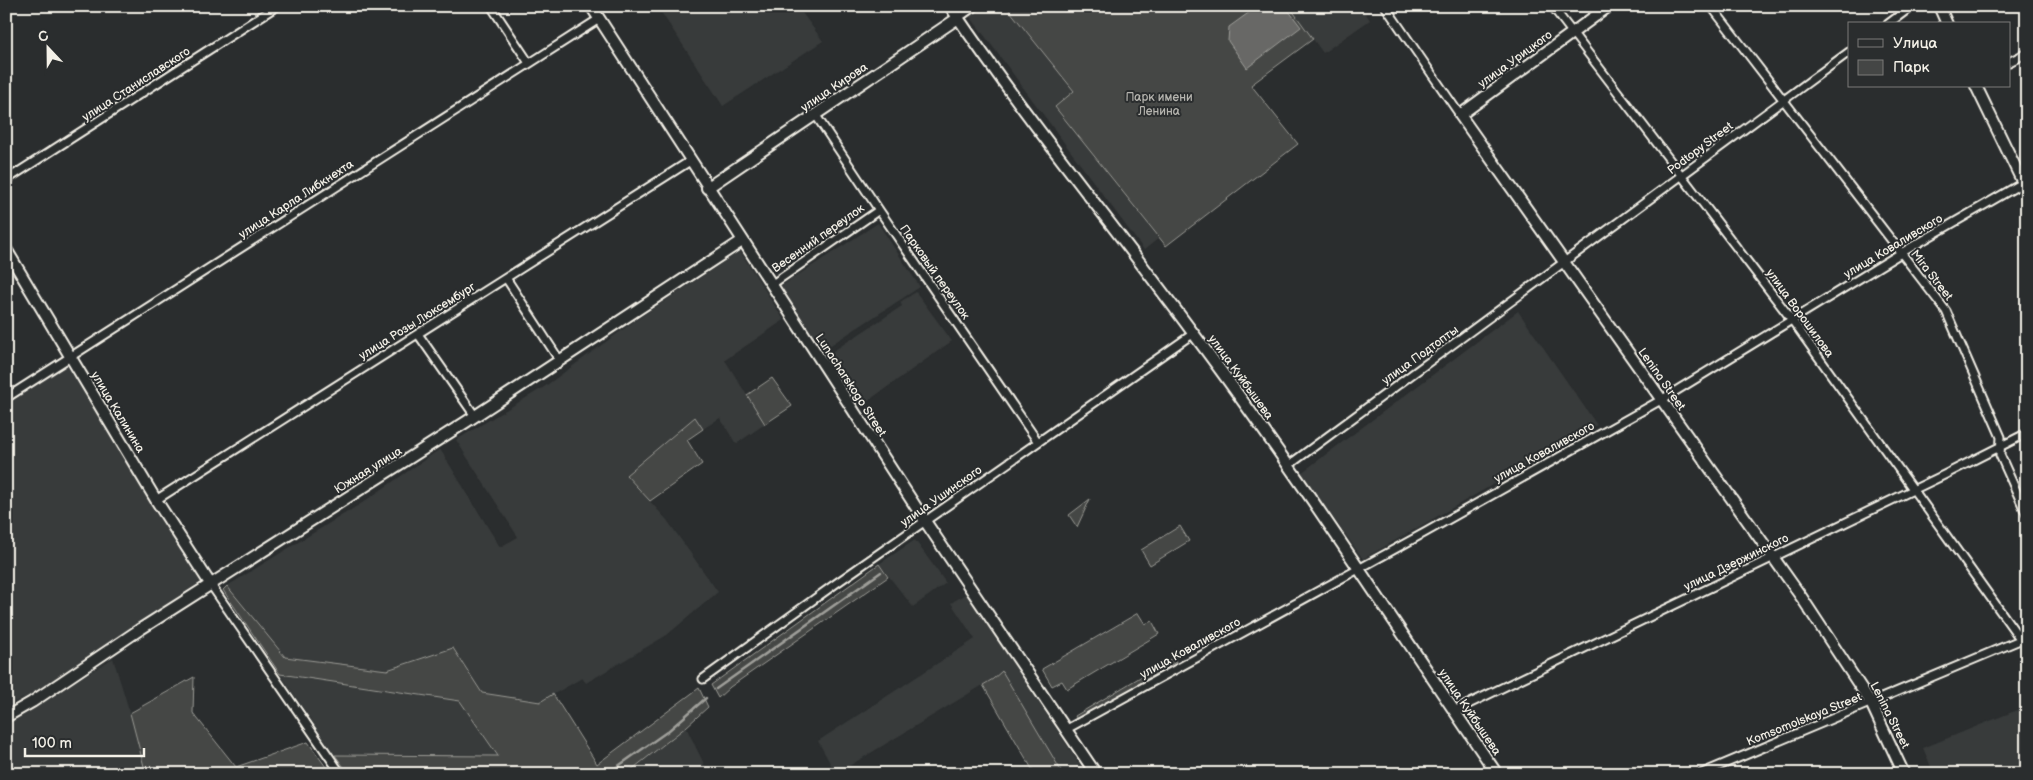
<svg xmlns="http://www.w3.org/2000/svg" width="2033" height="780" font-family="'Balsamiq Sans',sans-serif">
<style>
.built{fill:#373a3a}
.green{fill:#444645;stroke:#9c9c96}
.water{fill:#676866;stroke:#9f9f9a}
.lines{fill:none;stroke-linecap:round;stroke-linejoin:round}
.stream{stroke:#9f9f9a;stroke-width:2.5}
.street-casing{stroke:#f4f1e8;stroke-width:11}
.secondary-casing{stroke:#f4f1e8;stroke-width:14}
.street{stroke:#2a2d2e;stroke-width:7}
.secondary{stroke:#2a2d2e;stroke-width:10}
.labels{text-anchor:middle;stroke-width:4;stroke-linejoin:round;paint-order:stroke}
.street-label{font-size:12px;fill:#f4f1e8;stroke:#2a2d2e}
.park-label{font-size:12px;fill:#b6b5af;stroke:#2a2d2e}
</style>
<rect width="100%" height="100%" fill="#2a2d2e"/>
<filter id="ink" filterUnits="userSpaceOnUse"><feTurbulence type="fractalNoise" baseFrequency=".02" numOctaves="2"/><feDisplacementMap in="SourceGraphic" scale="10" xChannelSelector="R" yChannelSelector="G"/><feConvolveMatrix kernelMatrix="1 2 1 2 8 2 1 2 1" color-interpolation-filters="sRGB"/></filter>
<g filter="url(#ink)">
<path class="built" d="M657,6H797L823,41L723,106Z
M981,6H1006L1074,91L1055,107L1159,238L1144,250L969,15Z
M1289,6H1361L1370,20L1323,53Z
M878,223L920,287L823,350L781,286Z
M740,251L784,320L725,360L765,424L736,444L720,418L703,429L695,417L626,475L667,520L718,592L667,635L586,683L582,678L540,702L482,693L453,648L387,670L285,657L227,586L362,503L440,449L500,547L518,537L456,440L544,387L633,322Z
M916,292L952,341L858,408L824,357L902,306L900,302Z
M1518,311L1597,425L1363,559L1301,473Z
M70,362L203,580L35,693L6,706V403Z
M915,540L946,583L913,607L879,564Z
M967,593L1086,774H1051L993,679L836,774L818,741L975,639L951,603Z
M113,658L130,713L146,774H6V725Z
M280,674L460,701L498,757L335,755Z
M2027,706V774H1934L1923,748Z
M686,727L709,774H626Z"/>
<path class="green" d="M1006,6H1289L1313,39L1251,85L1298,144L1166,246L1055,107L1074,91Z
M772,378L792,406L765,424L747,395Z
M695,417L703,429L687,440L702,464L650,501L626,475Z
M1090,499L1077,527L1069,515Z
M1180,526L1189,541L1150,565L1141,550Z
M879,564L888,577L730,687L718,698L711,685Z
M227,586L285,657L387,670L453,648L482,693L540,702L553,694L597,764L699,688L708,707L686,727L626,774H349L335,755L498,756L460,701L280,674L223,590Z
M1138,613L1145,624L1152,621L1159,634L1067,689L1062,681L1052,686L1042,669Z
M1174,657L1176,662L1077,720L1075,716Z
M1002,671L1063,774H1035L983,685L993,679Z
M194,677L193,713L236,767L308,742L331,774H146L130,713Z"/>
<path class="water" d="M1258,6H1285L1301,27L1247,68L1228,41L1229,27Z"/>
<g class="lines">
<path class="stream" d="M716,689L881,572
M607,774L668,731L706,698"/>
<g class="street-casing">
<path id="street" d="M491,6L529,63
M1385,6L1460,115
M1552,6L1792,320L2021,640
M1711,6L1946,311L2001,437L2000,455L2027,515
M958,18L975,6
M1888,24L1912,6
M2009,62L2027,53
M815,114L879,210L1038,442
M6,180L277,6
M506,278L560,361
M771,285L879,210
M418,334L475,416
M6,398L599,19
M1289,465L1849,52
M156,500L690,161
M211,585L341,774
M703,679L838,582L1194,333
M1454,711L1944,475L2027,433
M1065,730L1426,532L1661,400L1901,253L2026,181
M1700,774L2027,637"/>
</g>
<g class="secondary-casing">
<path id="secondary" d="M591,6L925,521L1096,774
M950,6C1026,119 1113,224 1193,333C1300,476 1396,626 1497,774
M1609,6L1460,115L1802,598L1871,703L1904,774
M1939,6L1947,24
M1976,86L2027,191
M707,188L958,18
M6,249L156,500L211,585
M6,717L32,702L139,630L466,422L742,241"/>
</g>
<use href="#street" class="street"/>
<use href="#secondary" class="secondary"/>
</g>
</g>
<g class="labels">
<g class="street-label">
<text transform="translate(1515 59) rotate(-36)" y="4">улица Урицкого</text>
<text transform="translate(136 84) rotate(-33)" y="4">улица Станиславского</text>
<text transform="translate(834 87) rotate(-34)" y="4">улица Кирова</text>
<text transform="translate(1700 148) rotate(-37)" y="4">Podtopy Street</text>
<text transform="translate(296 199) rotate(-33)" y="4">улица Карла Либкнехта</text>
<text transform="translate(818 238) rotate(-35)" y="4">Весенний переулок</text>
<text transform="translate(1893 246) rotate(-31)" y="4">улица Коваливского</text>
<text transform="translate(935 272) rotate(55)" y="4">Парковый переулок</text>
<text transform="translate(1932 275) rotate(52)" y="4">Mira Street</text>
<text transform="translate(1800 313) rotate(54)" y="4">улица Ворошилова</text>
<text transform="translate(417 321) rotate(-32)" y="4">улица Розы Люксембург</text>
<text transform="translate(1420 355) rotate(-36)" y="4">улица Подтопты</text>
<text transform="translate(1241 377) rotate(54)" y="4">улица Куйбышева</text>
<text transform="translate(1662 379) rotate(55)" y="4">Lenina Street</text>
<text transform="translate(851 385) rotate(57)" y="4">Lunacharskogo Street</text>
<text transform="translate(118 412) rotate(59)" y="4">улица Калинина</text>
<text transform="translate(1544 452) rotate(-29)" y="4">улица Коваливского</text>
<text transform="translate(368 470) rotate(-32)" y="4">Южная улица</text>
<text transform="translate(941 496) rotate(-35)" y="4">улица Ушинского</text>
<text transform="translate(1736 562) rotate(-26)" y="4">улица Дзержинского</text>
<text transform="translate(1190 648) rotate(-29)" y="4">улица Коваливского</text>
<text transform="translate(1470 712) rotate(56)" y="4">улица Куйбышева</text>
<text transform="translate(1890 715) rotate(63)" y="4">Lenina Street</text>
<text transform="translate(1804 719) rotate(-22)" y="4">Komsomolskaya Street</text>
</g>
<g class="park-label">
<text x="1159" y="101">Парк имени<tspan x="1159" dy="14">Ленина</tspan></text>
</g>
</g>
<rect width="2033" height="780" fill="none" stroke="#2a2d2e" stroke-width="25"/>
<rect x="12" y="12" width="2008" height="755" fill="none" stroke="#f4f1e8" stroke-width="2" filter="url(#ink)"/>
<rect x="1848" y="22" width="162" height="65" fill="#2a2d2e" stroke="#7b7b78"/>
<rect x="1858" y="39" width="25" height="8" fill="#2a2d2e" stroke="#7b7b78"/>
<text x="1893" y="48" font-size="15" fill="#f4f1e8">Улица</text>
<rect x="1858" y="60" width="25" height="15" fill="#444645" stroke="#7b7b78"/>
<text x="1893" y="72" font-size="15" fill="#f4f1e8">Парк</text>
<g transform="translate(48 48) rotate(338)" stroke="#2a2d2e" stroke-width="4" paint-order="stroke">
<path d="M0-4L9 19L0 12L-9 19Z" fill="#f4f1e8"/>
<text y="-8" font-size="14" font-weight="bold" text-anchor="middle" fill="#f4f1e8">С</text>
</g>
<path d="M25 748v8h119v-8" fill="none" stroke="#f4f1e8" stroke-width="2.5"/>
<text x="32" y="748" font-size="15" fill="#f4f1e8" stroke="#2a2d2e" stroke-width="4" paint-order="stroke">100 m</text>
</svg>
